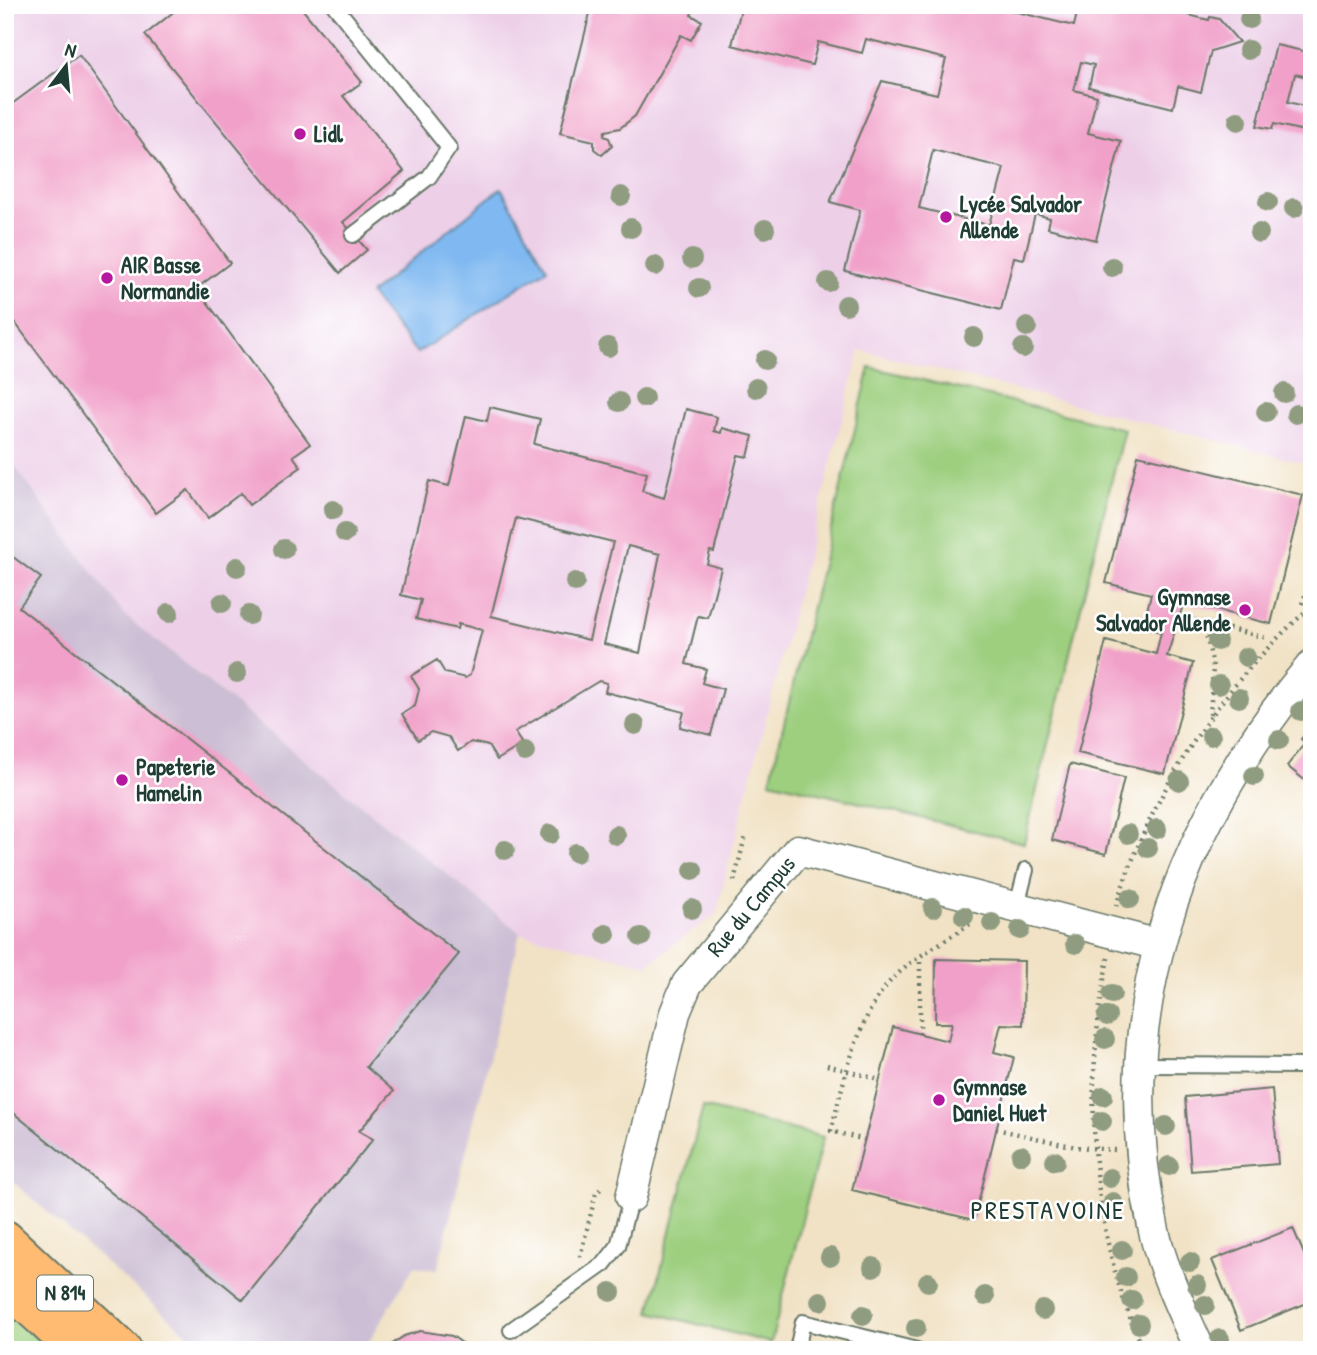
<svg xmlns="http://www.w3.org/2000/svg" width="1317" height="1355" font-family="'Patrick Hand',sans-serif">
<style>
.built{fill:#edd0e8}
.industrial{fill:#ccbed4}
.green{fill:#9dcf7f;stroke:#5e865a;stroke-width:2}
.water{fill:#80b9f1;stroke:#507b92;stroke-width:2}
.building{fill:#f1a1c9;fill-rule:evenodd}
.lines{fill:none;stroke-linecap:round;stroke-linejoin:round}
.lane-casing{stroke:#687767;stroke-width:18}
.street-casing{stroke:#687767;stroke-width:33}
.highway-casing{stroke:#687767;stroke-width:42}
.path{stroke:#687767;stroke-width:4.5;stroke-dasharray:2 5;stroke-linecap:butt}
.lane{stroke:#fff;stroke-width:14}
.street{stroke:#fff;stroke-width:30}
.highway{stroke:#ffbb71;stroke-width:38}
.tree{fill:#8f9c80}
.poi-dot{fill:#b5179e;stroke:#fff;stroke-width:2.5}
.labels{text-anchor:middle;stroke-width:5;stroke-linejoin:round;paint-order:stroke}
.shield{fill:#fff;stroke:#627771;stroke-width:2}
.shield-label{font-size:21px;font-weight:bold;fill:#1f3d34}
.poi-label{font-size:23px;font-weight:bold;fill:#1f3d34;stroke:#fff;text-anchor:start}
.street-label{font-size:23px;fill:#1f3d34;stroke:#fff}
.quarter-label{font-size:26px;letter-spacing:2px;fill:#1f3d34;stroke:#fff}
</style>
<rect width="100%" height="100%" fill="#fff"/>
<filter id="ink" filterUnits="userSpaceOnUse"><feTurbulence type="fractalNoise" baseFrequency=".0143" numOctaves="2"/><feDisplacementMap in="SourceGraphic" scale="14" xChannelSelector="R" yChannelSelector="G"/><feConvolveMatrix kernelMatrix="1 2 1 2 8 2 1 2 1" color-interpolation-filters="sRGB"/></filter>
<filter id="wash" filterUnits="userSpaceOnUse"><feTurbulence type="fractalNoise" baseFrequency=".00686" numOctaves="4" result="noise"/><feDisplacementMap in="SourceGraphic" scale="28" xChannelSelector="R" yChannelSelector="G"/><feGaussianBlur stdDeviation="1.57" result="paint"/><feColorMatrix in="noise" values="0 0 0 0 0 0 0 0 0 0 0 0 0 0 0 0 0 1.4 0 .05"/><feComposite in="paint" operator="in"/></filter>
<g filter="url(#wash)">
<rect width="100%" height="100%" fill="#f1e2c5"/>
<path class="built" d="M5,5H1312V465L860,350L716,914L647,965L520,933L124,615L5,453Z"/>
<path class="industrial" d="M5,453L124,615L520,933L437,1270L414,1266L364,1350H206L5,1175Z"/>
<path class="green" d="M870,367L1124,429L1024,843L770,781Z
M703,1107L823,1137L771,1343L650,1312Z
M5,1309L50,1350H5Z"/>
<path class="water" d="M501,188L547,269L417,353L370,294Z"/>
<g id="blocks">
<path class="building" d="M182,5H299L362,82L343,96L404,171L343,222L367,250L340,273L145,35Z
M592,5H695L691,15L702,21L691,40L681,35L635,116L620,128L605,131L604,136L609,138L612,146L602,155L594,149V141L560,133Z
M742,5H900L925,12L927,5H1002L1001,8L1074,26L1079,5H1182L1180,13L1209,20L1210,17L1219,19L1239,42L1211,51L1201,92L1178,86L1173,108L1089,87L1094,65L1081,62L1074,90L1097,96L1088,133L1121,141L1096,240L1048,228L1050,218L1035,214L1024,259L1014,257L1001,310L845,271L860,210L830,202L882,81L937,94L946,59L866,39L862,53L818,42L812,65L732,45ZM933,150L1004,168L989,225L919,208Z
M1276,45L1312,53V78L1295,74L1288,102L1312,108V133L1274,124L1272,129L1257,126Z
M79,55L230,263L197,288L310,444L293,456L301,467L249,505L241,493L208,518L188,490L156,513L5,309V109Z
M490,407L540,419L534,444L647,473L642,491L664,498L686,409L717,417L714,431L721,433L722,428L753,436L748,457L738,455L714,552L710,551L707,564L721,568L708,618L698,616L686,664L706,669L702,683L723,689L711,735L680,727L684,712L605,692L607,683L599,681L515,732L523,744L497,760L488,746L471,742L458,751L449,737L431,732L418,740L402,714L415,706L419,689L411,676L437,660L445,673L465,678L470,675L482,630L458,624L457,629L416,619L421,600L401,595L429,481L449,486L466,416L487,421ZM516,518L613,542L589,640L491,616ZM628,546L660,554L640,653L604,644Z
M1138,455L1303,495L1271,624L1184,602L1167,656L1193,663L1165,774L1078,753L1106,641L1156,654L1161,632L1143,627L1151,594L1106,583Z
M5,551L41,578L19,607L459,954L366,1067L394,1091L359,1131L373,1139L243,1300L5,1106Z
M1312,726V786L1287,766L1305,743L1301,739Z
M1070,764L1124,778L1106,854L1052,840Z
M936,959L1024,961L1023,1025L1001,1024L994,1052L1014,1057L974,1220L852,1190L893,1027L948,1041L952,1023H935Z
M1272,1089L1278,1164L1191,1171L1185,1097Z
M1293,1228L1312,1273V1301L1241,1330L1212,1260Z
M420,1331L452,1336L472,1350H384L404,1336Z"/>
</g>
</g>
<g filter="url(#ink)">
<use href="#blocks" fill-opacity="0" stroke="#687767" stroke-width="2"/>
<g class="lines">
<g class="lane-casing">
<path id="lane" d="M334,5L449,148L429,177L353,235
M1017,906L1026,870
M1142,1065L1312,1066
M511,1330L604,1264L618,1246L631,1197
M797,1350L803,1322L917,1350"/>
</g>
<g class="street-casing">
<path id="street" d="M631,1197L675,1013L687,984L798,850L1159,945
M1200,1350C1183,1313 1163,1271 1154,1231C1107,1020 1175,827 1312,665"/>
</g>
<g class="highway-casing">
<path id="highway" d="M5,1240L122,1350
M5,1283L78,1350"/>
</g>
<path class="path" d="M1302,604L1312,576
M1181,617L1267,638
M1204,623L1213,667L1210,717
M734,881L745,837
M1116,906C1153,789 1220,686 1312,606
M1108,958C1083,1083 1088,1233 1144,1350
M920,1034V960
M827,1065L880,1080
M996,1129L1076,1147L1116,1150
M865,1140L831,1131C842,1087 857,1020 887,985C908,960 944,942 970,924
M580,1257L596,1193L603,1187"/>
<use href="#lane" class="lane"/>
<use href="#street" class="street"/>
<use href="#highway" class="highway"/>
</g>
<g class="tree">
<circle cx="1249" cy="19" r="10"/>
<circle cx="1248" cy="50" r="10"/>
<circle cx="1238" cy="121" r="10"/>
<circle cx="621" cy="196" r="10"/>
<circle cx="1268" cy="202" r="10"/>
<circle cx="1294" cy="208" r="10"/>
<circle cx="631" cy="228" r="10"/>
<circle cx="765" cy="229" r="10"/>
<circle cx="1259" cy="233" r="10"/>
<circle cx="692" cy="259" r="10"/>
<circle cx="655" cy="266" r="10"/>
<circle cx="1112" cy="267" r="10"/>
<circle cx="828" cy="282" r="10"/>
<circle cx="699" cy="288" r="10"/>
<circle cx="846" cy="305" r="10"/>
<circle cx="1027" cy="327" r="10"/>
<circle cx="974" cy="337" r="10"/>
<circle cx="608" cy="347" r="10"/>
<circle cx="1023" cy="348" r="10"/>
<circle cx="765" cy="360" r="10"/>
<circle cx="756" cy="388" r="10"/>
<circle cx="1284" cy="393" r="10"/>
<circle cx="644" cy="398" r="10"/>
<circle cx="619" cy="402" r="10"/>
<circle cx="1266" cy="412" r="10"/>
<circle cx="1296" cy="414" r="10"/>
<circle cx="333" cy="510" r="10"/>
<circle cx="345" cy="533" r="10"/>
<circle cx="284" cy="549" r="10"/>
<circle cx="237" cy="567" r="10"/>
<circle cx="575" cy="582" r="10"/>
<circle cx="222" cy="603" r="10"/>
<circle cx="169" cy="613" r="10"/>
<circle cx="249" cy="615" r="10"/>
<circle cx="1217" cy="641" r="10"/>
<circle cx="1246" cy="657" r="10"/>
<circle cx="237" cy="673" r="10"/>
<circle cx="1219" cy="685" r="10"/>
<circle cx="1239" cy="698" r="10"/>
<circle cx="1301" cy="711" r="10"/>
<circle cx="635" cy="725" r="10"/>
<circle cx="1211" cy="736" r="10"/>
<circle cx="1279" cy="740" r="10"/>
<circle cx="525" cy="752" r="10"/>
<circle cx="1254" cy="776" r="10"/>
<circle cx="1179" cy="781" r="10"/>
<circle cx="1157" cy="829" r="10"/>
<circle cx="550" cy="834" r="10"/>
<circle cx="1128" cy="834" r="10"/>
<circle cx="616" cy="835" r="10"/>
<circle cx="1148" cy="848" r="10"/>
<circle cx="505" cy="850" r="10"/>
<circle cx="576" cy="853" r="10"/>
<circle cx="693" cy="870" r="10"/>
<circle cx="1130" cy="899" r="10"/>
<circle cx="933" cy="908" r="10"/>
<circle cx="692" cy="909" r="10"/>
<circle cx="964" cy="916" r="10"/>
<circle cx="992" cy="923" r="10"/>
<circle cx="1020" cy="930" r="10"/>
<circle cx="606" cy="934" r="10"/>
<circle cx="641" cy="937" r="10"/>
<circle cx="1075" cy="944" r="10"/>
<circle cx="1112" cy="994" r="10"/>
<circle cx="1107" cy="1016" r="10"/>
<circle cx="1105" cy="1039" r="10"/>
<circle cx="1103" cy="1096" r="10"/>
<circle cx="1102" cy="1121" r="10"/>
<circle cx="1166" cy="1126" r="10"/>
<circle cx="1021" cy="1155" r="10"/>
<circle cx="1055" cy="1161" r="10"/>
<circle cx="1169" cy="1166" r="10"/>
<circle cx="1110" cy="1178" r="10"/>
<circle cx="1113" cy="1202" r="10"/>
<circle cx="1122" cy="1250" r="10"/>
<circle cx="830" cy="1257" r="10"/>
<circle cx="1190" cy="1262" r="10"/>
<circle cx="873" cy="1267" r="10"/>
<circle cx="1126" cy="1277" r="10"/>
<circle cx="928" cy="1282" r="10"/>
<circle cx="1197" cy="1285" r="10"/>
<circle cx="611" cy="1292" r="10"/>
<circle cx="985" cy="1296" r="10"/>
<circle cx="1132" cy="1300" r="10"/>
<circle cx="820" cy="1301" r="10"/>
<circle cx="1205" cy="1305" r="10"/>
<circle cx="1043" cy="1310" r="10"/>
<circle cx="863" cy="1315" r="10"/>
<circle cx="1139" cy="1324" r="10"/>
<circle cx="916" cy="1328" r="10"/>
<circle cx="1220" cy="1339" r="10"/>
</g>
</g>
<g class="poi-dot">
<circle cx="300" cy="134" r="7"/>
<circle cx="946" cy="217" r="7"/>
<circle cx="107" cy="278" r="7"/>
<circle cx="1245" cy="610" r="7"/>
<circle cx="122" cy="780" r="7"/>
<circle cx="939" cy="1100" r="7"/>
</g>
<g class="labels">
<rect class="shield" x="37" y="1275.5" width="56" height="35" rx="5"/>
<g class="shield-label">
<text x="65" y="1300">N 814</text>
</g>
<g class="poi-label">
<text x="314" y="142">Lidl</text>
<text x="960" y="212">Lycée Salvador<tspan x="960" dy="26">Allende</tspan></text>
<text x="121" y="273">AIR Basse<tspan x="121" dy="26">Normandie</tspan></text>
<text x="1231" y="605" text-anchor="end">Gymnase<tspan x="1231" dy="26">Salvador Allende</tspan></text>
<text x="136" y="775">Papeterie<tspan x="136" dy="26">Hamelin</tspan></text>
<text x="953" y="1095">Gymnase<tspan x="953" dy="26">Daniel Huet</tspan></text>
</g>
<g class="street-label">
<text transform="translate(751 906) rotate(-50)" y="8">Rue du Campus</text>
</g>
<g class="quarter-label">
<text x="1048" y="1219">PRESTAVOINE</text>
</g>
</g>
<rect width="1317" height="1355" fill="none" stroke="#fff" stroke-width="28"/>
<g transform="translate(66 66) rotate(16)" stroke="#ffffff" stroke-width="5" paint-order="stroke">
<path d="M0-5L12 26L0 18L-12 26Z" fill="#1f3d34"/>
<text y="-10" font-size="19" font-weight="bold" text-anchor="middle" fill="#1f3d34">N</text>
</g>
</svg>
